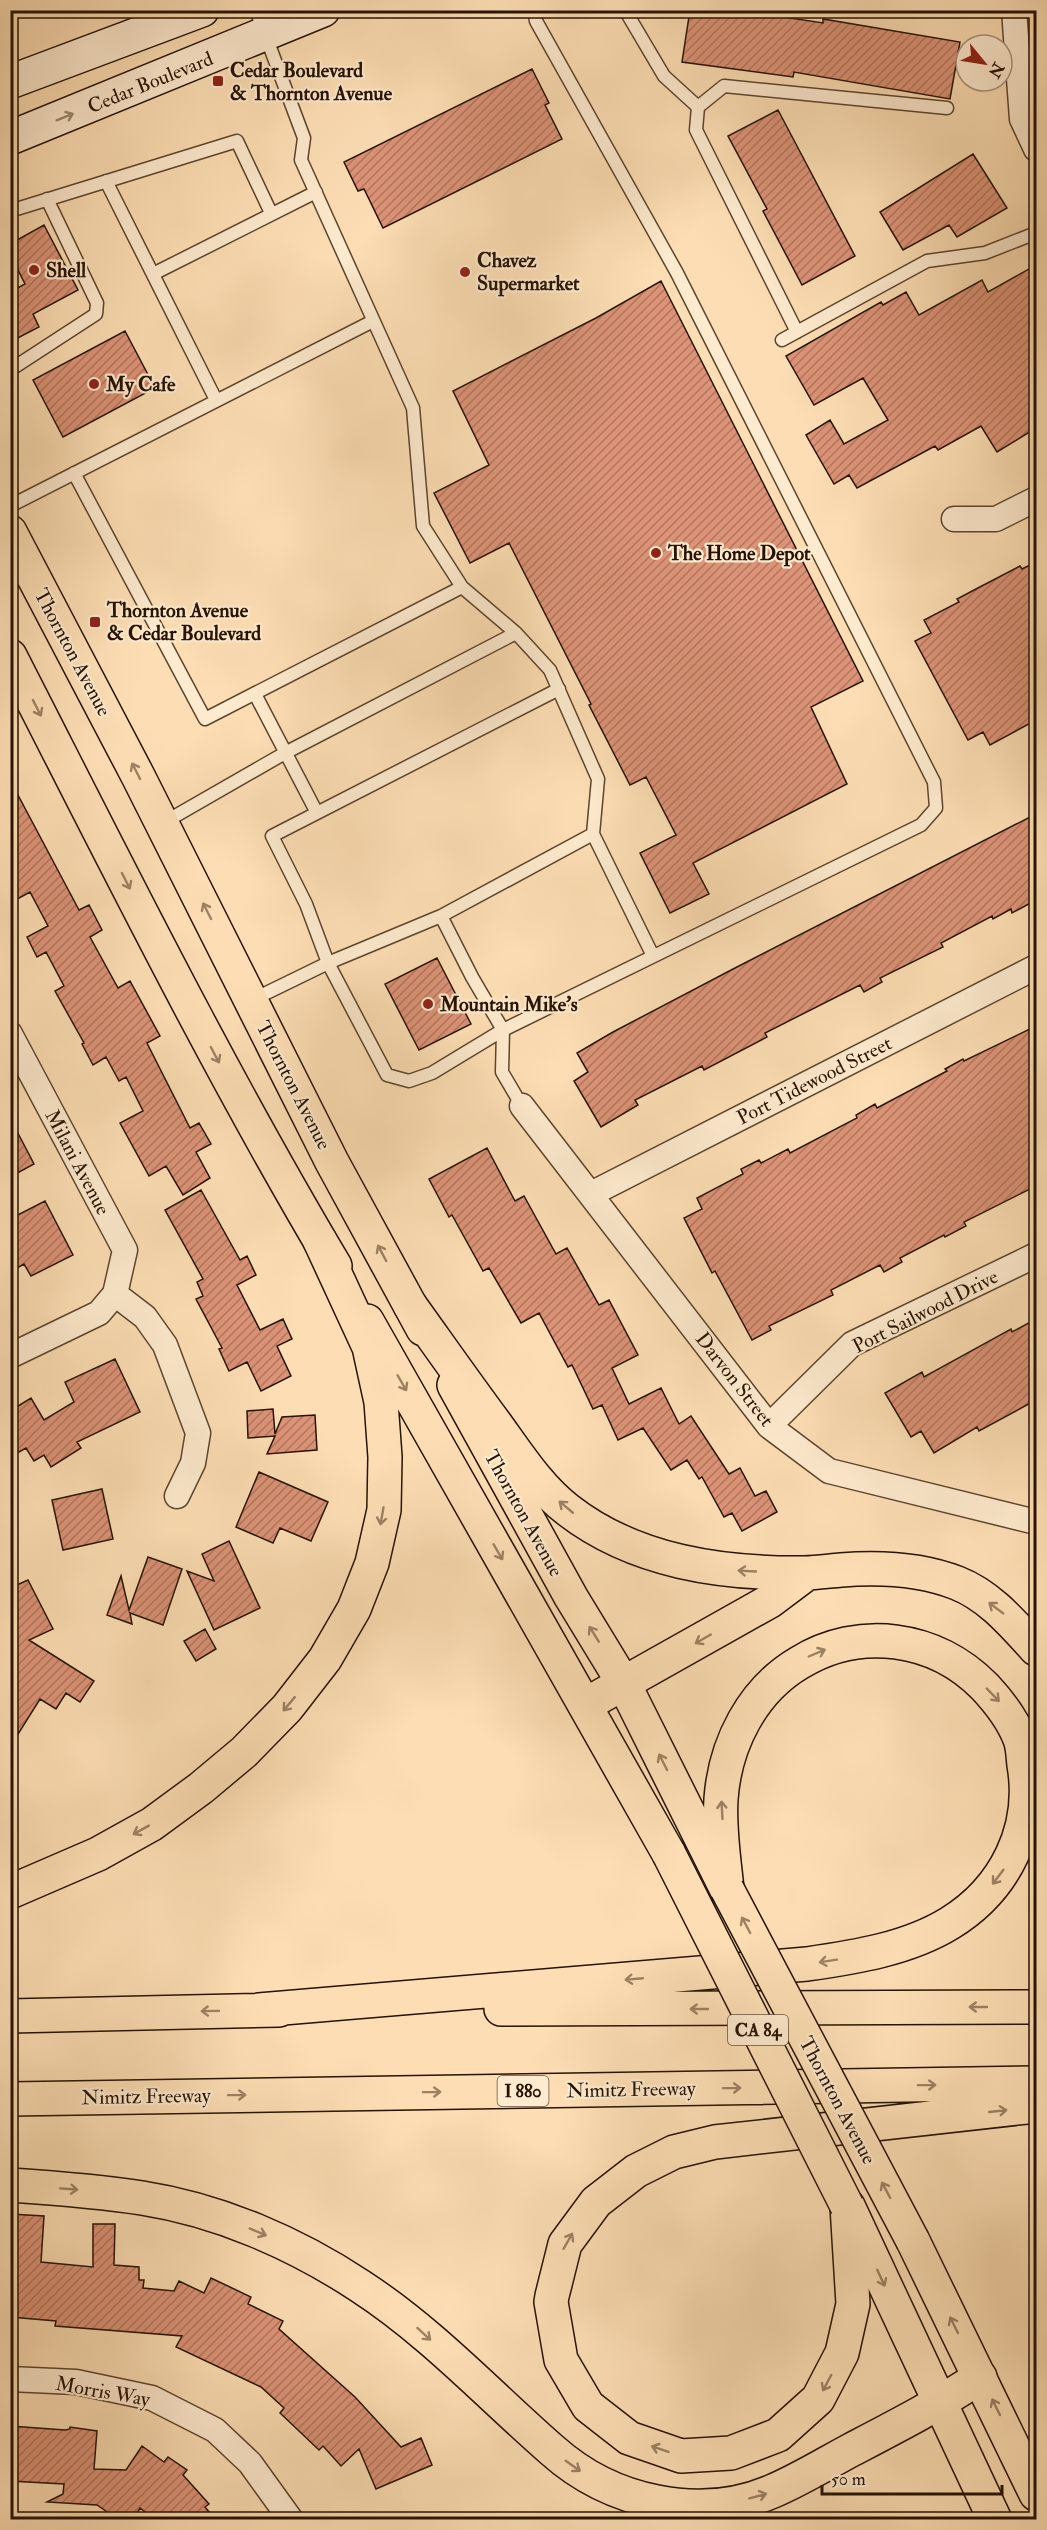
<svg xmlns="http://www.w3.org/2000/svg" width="1047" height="2530" font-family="'IM FELL Double Pica',serif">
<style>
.building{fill:url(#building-hatch);stroke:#261200;stroke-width:1.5}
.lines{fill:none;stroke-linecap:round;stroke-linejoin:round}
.lane-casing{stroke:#5c452d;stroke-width:15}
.street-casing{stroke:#5c452d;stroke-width:27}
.secondary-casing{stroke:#261200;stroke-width:36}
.primary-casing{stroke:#261200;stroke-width:36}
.highway-casing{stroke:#261200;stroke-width:36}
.lane{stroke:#feeace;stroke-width:12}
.street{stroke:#feeace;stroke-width:24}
.secondary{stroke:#feeace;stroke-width:33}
.primary{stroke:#fddeb4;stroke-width:33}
.highway{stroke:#fddeb4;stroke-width:33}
.primary-bridge-casing{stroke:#261200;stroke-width:36;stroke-linecap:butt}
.primary-bridge{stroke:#fddeb4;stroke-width:33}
.oneway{stroke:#9d8971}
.oneway2{stroke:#9c8263}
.poi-dot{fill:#8f2418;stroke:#feeace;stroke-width:2}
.labels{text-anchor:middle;stroke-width:4.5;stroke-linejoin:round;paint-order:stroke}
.shield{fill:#feeace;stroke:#67533e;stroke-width:1.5}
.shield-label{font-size:18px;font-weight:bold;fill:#261200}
.poi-label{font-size:20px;font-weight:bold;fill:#261200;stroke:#feeace;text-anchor:start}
.street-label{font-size:20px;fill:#261200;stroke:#feeace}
</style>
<defs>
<pattern id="building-hatch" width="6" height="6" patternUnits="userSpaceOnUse" patternTransform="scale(1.5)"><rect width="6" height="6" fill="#dc9377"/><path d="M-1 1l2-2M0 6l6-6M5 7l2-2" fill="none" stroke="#b2775f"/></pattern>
</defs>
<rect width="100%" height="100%" fill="#fddeb4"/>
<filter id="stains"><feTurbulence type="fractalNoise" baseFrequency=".00333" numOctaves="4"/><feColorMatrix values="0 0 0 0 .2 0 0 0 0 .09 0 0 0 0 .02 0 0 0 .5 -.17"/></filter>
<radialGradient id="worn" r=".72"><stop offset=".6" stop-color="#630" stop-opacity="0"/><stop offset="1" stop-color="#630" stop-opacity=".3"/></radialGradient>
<path class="building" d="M690,10H738L823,23V19L960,42L950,99L794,72L793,77L682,62Z
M532,69L549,103L545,105L562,139L383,228L364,189L358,191L344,162Z
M778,110L855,256L802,285L763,211L767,209L728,136Z
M973,154L1007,208L957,237L949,225L903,250L880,212Z
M44,225L78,290L33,314L39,327L10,342V292L25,284L10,254V244Z
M1036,265V428L997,452L981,426L938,450L935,446L857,488L849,475L834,484L806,435L830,420L844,444L888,420L863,378L814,405L786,356L881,302L883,305L906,292L919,315L982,280L988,292Z
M661,281L863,681L811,707L847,784L693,863L709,894L670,913L640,853L676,835L646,777L630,785L589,705L591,704L509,543L470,563L434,493L489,465L453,391L596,318Z
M125,331L155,388L63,437L33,380Z
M1036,562V720L990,745L983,732L968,740L915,641L931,633L924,620L959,602L957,599L976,589L1020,566L1022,569Z
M10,780L79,910L89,905L102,930L90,937L118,988L130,981L160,1036L147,1043L190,1128L199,1123L211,1144L196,1152L210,1178L183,1195L166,1166L149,1176L120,1123L143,1111L126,1077L119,1081L106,1057L93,1065L82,1044L84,1043L55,991L64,986L46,952L37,957L27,937L48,926L30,892L10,903Z
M1036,814V900L1012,913L1011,909L993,919L992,916L941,943L943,947L880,978L882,982L864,992L860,985L765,1033L767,1037L704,1070L702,1066L635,1100L638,1105L601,1127L574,1081L588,1072L577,1053L613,1032L735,968Z
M437,958L471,1024L419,1050L385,984Z
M1036,1026V1186L964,1222L966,1226L945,1237L944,1235L900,1258L902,1262L884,1272L880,1265L831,1290L833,1295L769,1326L771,1330L752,1340L715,1271L712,1273L684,1218L702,1209L697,1198L743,1174L741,1169L759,1160L761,1163L788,1149L790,1153L857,1118L856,1115L875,1104L877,1108L947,1071L945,1069L963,1059L964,1061Z
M10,1118L34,1164L10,1177Z
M487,1148L515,1201L524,1196L556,1254L567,1248L599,1305L609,1300L638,1355L612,1368L629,1404L661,1388L679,1424L691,1416L729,1474L740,1468L755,1496L766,1491L777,1512L742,1531L732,1513L724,1517L702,1477L699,1479L687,1460L671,1470L643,1428L618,1440L602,1405L593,1409L572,1365L568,1367L539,1313L521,1323L489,1268L483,1271L452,1215L449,1217L429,1179Z
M201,1190L240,1260L247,1256L256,1275L237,1285L260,1330L283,1319L292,1339L277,1346L291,1376L261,1391L247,1362L229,1371L219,1349L222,1348L196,1299L203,1296L197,1282L203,1279L165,1210Z
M45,1201L73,1255L31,1276L24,1264L10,1272V1219Z
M1036,1319V1400L979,1431L977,1427L934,1453L921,1431L911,1437L885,1393L922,1372L924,1377L1011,1329L1012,1332Z
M115,1359L140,1412L77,1442L81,1448L51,1467L44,1455L34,1461L26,1448L10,1457V1411L31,1398L44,1420L74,1402L65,1382Z
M273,1409L275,1434L282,1417L315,1415L317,1450L267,1454L275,1436L248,1438L247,1411Z
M259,1472L328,1502L311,1541L280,1528L273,1543L236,1527Z
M102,1489L113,1539L63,1550L52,1500Z
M229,1541L260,1608L214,1630L187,1571L214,1581L202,1554Z
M148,1557L182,1569L163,1625L130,1613L132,1624L107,1615L121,1576L129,1610Z
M28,1580L53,1629L29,1640L94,1681L80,1702L66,1693L56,1709L40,1699L10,1747V1588Z
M205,1629L216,1649L196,1661L184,1641Z
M10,2214L44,2216L41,2262L93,2267V2224H115L114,2265L139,2267V2280H144L143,2288L174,2291L179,2281L204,2293L211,2278L251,2297L248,2304L283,2321L279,2329L355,2397L401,2447L421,2438L432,2465L376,2489L359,2449L341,2466L323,2446L319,2450L280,2413L284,2408L261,2387L176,2347L182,2336L55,2326L56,2321L10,2317Z
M10,2426L65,2430L70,2429V2427L97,2431L94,2469L126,2470L142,2446L164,2462L168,2457L187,2470L183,2475L209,2504L205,2507L216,2520H156L140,2508L133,2520H119L97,2505L47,2502L63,2494L64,2484L10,2481Z"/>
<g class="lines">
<g class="lane-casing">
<path id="lane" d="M256,10L304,138L301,160L413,408L423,526L462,587L516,633L550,670L598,779L593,834L653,956
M625,10L664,76L698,107
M106,181L216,400
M10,211L237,141L271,213
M153,274L316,192
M797,332L696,130L698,107L724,86L947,108
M782,340L927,261L985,253L1036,233
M10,370L96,314L97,303L47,199
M74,473L205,719L462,587
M10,506L373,321
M255,694L317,813
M163,823L285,753L516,633
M441,916L472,977L503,1030L921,825L936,808L934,782L677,273L536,21L534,10
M252,1000L328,963L441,916L593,834
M503,1030L432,1073L409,1081L387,1075L328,963L306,904L272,836L559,689
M503,1030L502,1072L522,1106"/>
</g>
<g class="street-casing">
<path id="street" d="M1014,10L1022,119L1036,149
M954,519H996L1036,499
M10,1034L125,1250L115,1294L99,1313L10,1356
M522,1106L769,1426L829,1471L1036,1522
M591,1194L1036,967
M115,1294L145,1317L165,1345L198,1433L193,1463L177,1496
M769,1426L852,1344L1036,1255
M10,2379L76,2382L152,2398L215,2430L250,2463L291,2520"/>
</g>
<g class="secondary-casing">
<path id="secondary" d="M10,82L202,10
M10,138L323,10"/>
</g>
<g class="primary-casing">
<path id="primary" d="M10,532L138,776L332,1162L423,1329
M10,656C115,861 217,1068 335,1266
M367,1321L669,1854
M454,1385L571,1597L624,1684L726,1888
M848,2206L995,2520
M913,2241L1036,2494"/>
</g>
<g class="highway-casing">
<path id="highway" d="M410,1305C438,1344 466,1384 495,1423C517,1453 538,1487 568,1510C635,1562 722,1574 804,1573C816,1573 829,1571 841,1570C879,1567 921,1569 957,1583C990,1596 1013,1624 1036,1649
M585,1705L770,1601L806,1574
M10,1892L98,1854L152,1824L201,1788L244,1752L287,1708L325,1659L354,1609L372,1563L384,1510L385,1457L381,1402L369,1347L320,1241
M501,2009L1036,2007
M259,2010L807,1964C855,1957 908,1949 950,1923C1005,1889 1035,1829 1024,1765C1023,1757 1023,1747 1020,1739C1012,1718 999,1702 985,1687C935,1636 859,1626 799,1663C752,1691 725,1744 721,1799C719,1828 724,1860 727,1889
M10,2016L279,2010
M10,2099L1036,2083
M10,2185C54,2188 98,2191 142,2198C219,2210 295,2243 360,2286C431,2332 489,2395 552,2450C610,2502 699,2523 773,2491C799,2480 825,2464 851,2450C895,2427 938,2405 980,2377
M847,2206L853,2304L842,2353L818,2399L778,2435L731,2453L681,2456L629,2438L588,2406L561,2360L551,2302L552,2296L565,2244L596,2202L636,2171L674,2152L715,2142L1036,2106"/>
</g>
<use href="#lane" class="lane"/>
<use href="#street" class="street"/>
<use href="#secondary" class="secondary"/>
<use href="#primary" class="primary"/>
<use href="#highway" class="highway"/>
<g class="primary-bridge-casing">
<path id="primary-bridge" d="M669,1854L847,2206
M727,1889L913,2241"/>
</g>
<use href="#primary-bridge" class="primary-bridge"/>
</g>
<defs><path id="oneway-shaft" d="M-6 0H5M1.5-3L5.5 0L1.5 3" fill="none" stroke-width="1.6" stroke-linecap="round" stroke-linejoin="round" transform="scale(1.5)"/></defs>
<use class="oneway" href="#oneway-shaft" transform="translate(65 117) rotate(-22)"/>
<g class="oneway2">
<use href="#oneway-shaft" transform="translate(37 708) rotate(63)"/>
<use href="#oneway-shaft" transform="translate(136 771) rotate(-117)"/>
<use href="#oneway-shaft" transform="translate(126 881) rotate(63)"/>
<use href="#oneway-shaft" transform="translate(207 911) rotate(-117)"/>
<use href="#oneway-shaft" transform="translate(215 1055) rotate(62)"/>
<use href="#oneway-shaft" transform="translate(382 1253) rotate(-118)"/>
<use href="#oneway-shaft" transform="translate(402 1383) rotate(60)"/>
<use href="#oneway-shaft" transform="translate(566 1507) rotate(-140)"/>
<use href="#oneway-shaft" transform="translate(382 1516) rotate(100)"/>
<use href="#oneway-shaft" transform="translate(498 1552) rotate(60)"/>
<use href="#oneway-shaft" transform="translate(747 1571) rotate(-177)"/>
<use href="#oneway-shaft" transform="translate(996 1608) rotate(-143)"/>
<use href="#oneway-shaft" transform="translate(594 1634) rotate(-122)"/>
<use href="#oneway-shaft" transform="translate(703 1639) rotate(150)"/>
<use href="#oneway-shaft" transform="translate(817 1653) rotate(-23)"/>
<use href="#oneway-shaft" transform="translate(993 1695) rotate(46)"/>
<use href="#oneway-shaft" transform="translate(289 1704) rotate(130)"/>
<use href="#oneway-shaft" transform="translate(663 1762) rotate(-117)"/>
<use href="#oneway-shaft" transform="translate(722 1810) rotate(-93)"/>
<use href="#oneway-shaft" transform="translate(141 1830) rotate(151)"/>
<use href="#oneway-shaft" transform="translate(998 1877) rotate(127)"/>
<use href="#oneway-shaft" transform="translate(746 1925) rotate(-118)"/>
<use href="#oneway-shaft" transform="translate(828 1961) rotate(171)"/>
<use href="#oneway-shaft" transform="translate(634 1979) rotate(175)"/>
<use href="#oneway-shaft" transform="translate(978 2007) rotate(180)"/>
<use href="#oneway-shaft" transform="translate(699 2009) rotate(180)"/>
<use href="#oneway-shaft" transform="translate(210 2011) rotate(179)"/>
<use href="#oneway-shaft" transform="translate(927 2085) rotate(-1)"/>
<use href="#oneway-shaft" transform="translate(732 2088) rotate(-1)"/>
<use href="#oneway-shaft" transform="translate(432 2092) rotate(-1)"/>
<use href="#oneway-shaft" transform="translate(237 2095) rotate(-1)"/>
<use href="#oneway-shaft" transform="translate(998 2111) rotate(-6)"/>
<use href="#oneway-shaft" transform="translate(69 2189) rotate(4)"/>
<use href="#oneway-shaft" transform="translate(886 2190) rotate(-118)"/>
<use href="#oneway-shaft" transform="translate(258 2232) rotate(23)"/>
<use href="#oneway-shaft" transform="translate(568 2241) rotate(-60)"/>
<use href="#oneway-shaft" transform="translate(881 2278) rotate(65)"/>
<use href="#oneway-shaft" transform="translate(954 2325) rotate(-116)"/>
<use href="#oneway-shaft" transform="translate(424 2334) rotate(42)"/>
<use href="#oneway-shaft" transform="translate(827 2383) rotate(118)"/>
<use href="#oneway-shaft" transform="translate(996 2407) rotate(-116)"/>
<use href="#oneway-shaft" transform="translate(660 2449) rotate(-161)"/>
<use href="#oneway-shaft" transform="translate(573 2466) rotate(35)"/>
<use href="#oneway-shaft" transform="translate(758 2496) rotate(-15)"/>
</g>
<g class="poi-dot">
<rect x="212" y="75" width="12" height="12" rx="3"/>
<circle cx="34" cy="270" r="6"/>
<circle cx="465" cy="272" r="6"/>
<circle cx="94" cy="384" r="6"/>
<circle cx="656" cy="553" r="6"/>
<rect x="89" y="616" width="12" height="12" rx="3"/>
<circle cx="428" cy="1004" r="6"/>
</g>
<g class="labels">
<g class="shield">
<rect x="728" y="2015" width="60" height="30" rx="4.5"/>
<rect x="497.5" y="2076" width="51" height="30" rx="4.5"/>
</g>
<g class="shield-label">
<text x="758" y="2036">CA 84</text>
<text x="523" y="2097">I 880</text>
</g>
<g class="poi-label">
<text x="230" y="77">Cedar Boulevard<tspan x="230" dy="23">&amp; Thornton Avenue</tspan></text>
<text x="477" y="267">Chavez<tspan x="477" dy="23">Supermarket</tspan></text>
<text x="46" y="277">Shell</text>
<text x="106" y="391">My Cafe</text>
<text x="668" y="560">The Home Depot</text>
<text x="107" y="617">Thornton Avenue<tspan x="107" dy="23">&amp; Cedar Boulevard</tspan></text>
<text x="440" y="1011">Mountain Mike's</text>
</g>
<g class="street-label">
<text transform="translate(150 82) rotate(-22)" y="7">Cedar Boulevard</text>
<text transform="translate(73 652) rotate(62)" y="7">Thornton Avenue</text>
<text transform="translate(814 1080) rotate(-27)" y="7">Port Tidewood Street</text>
<text transform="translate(294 1085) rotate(63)" y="7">Thornton Avenue</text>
<text transform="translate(78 1162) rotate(62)" y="7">Milani Avenue</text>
<text transform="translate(925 1311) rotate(-27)" y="7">Port Sailwood Drive</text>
<text transform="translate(735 1379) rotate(52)" y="7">Darvon Street</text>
<text transform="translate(524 1513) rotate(61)" y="7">Thornton Avenue</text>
<text transform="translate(631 2089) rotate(-1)" y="7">Nimitz Freeway</text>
<text transform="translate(146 2096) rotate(-1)" y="7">Nimitz Freeway</text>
<text transform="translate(838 2100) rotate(62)" y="7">Thornton Avenue</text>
<text transform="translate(103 2391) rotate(10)" y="7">Morris Way</text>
</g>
</g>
<rect width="1047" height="2530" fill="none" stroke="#fddeb4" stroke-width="36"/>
<rect x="12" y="12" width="1023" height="2506" fill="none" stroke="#261200" stroke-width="3"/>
<rect x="18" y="18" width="1011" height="2494" fill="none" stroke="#261200" stroke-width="1.5"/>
<g transform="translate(984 63) rotate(120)"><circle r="28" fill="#feeace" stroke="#a8947c" stroke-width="1.5"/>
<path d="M0-4.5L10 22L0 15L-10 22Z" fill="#8f2418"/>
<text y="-9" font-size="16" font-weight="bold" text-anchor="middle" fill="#261200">N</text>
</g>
<path d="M822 2485v9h180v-9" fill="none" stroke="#261200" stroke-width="3"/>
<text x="831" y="2485" font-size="18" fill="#261200" stroke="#feeace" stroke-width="4.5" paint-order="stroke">50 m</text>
<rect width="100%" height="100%" filter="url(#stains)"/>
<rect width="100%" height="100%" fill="url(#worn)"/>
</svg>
